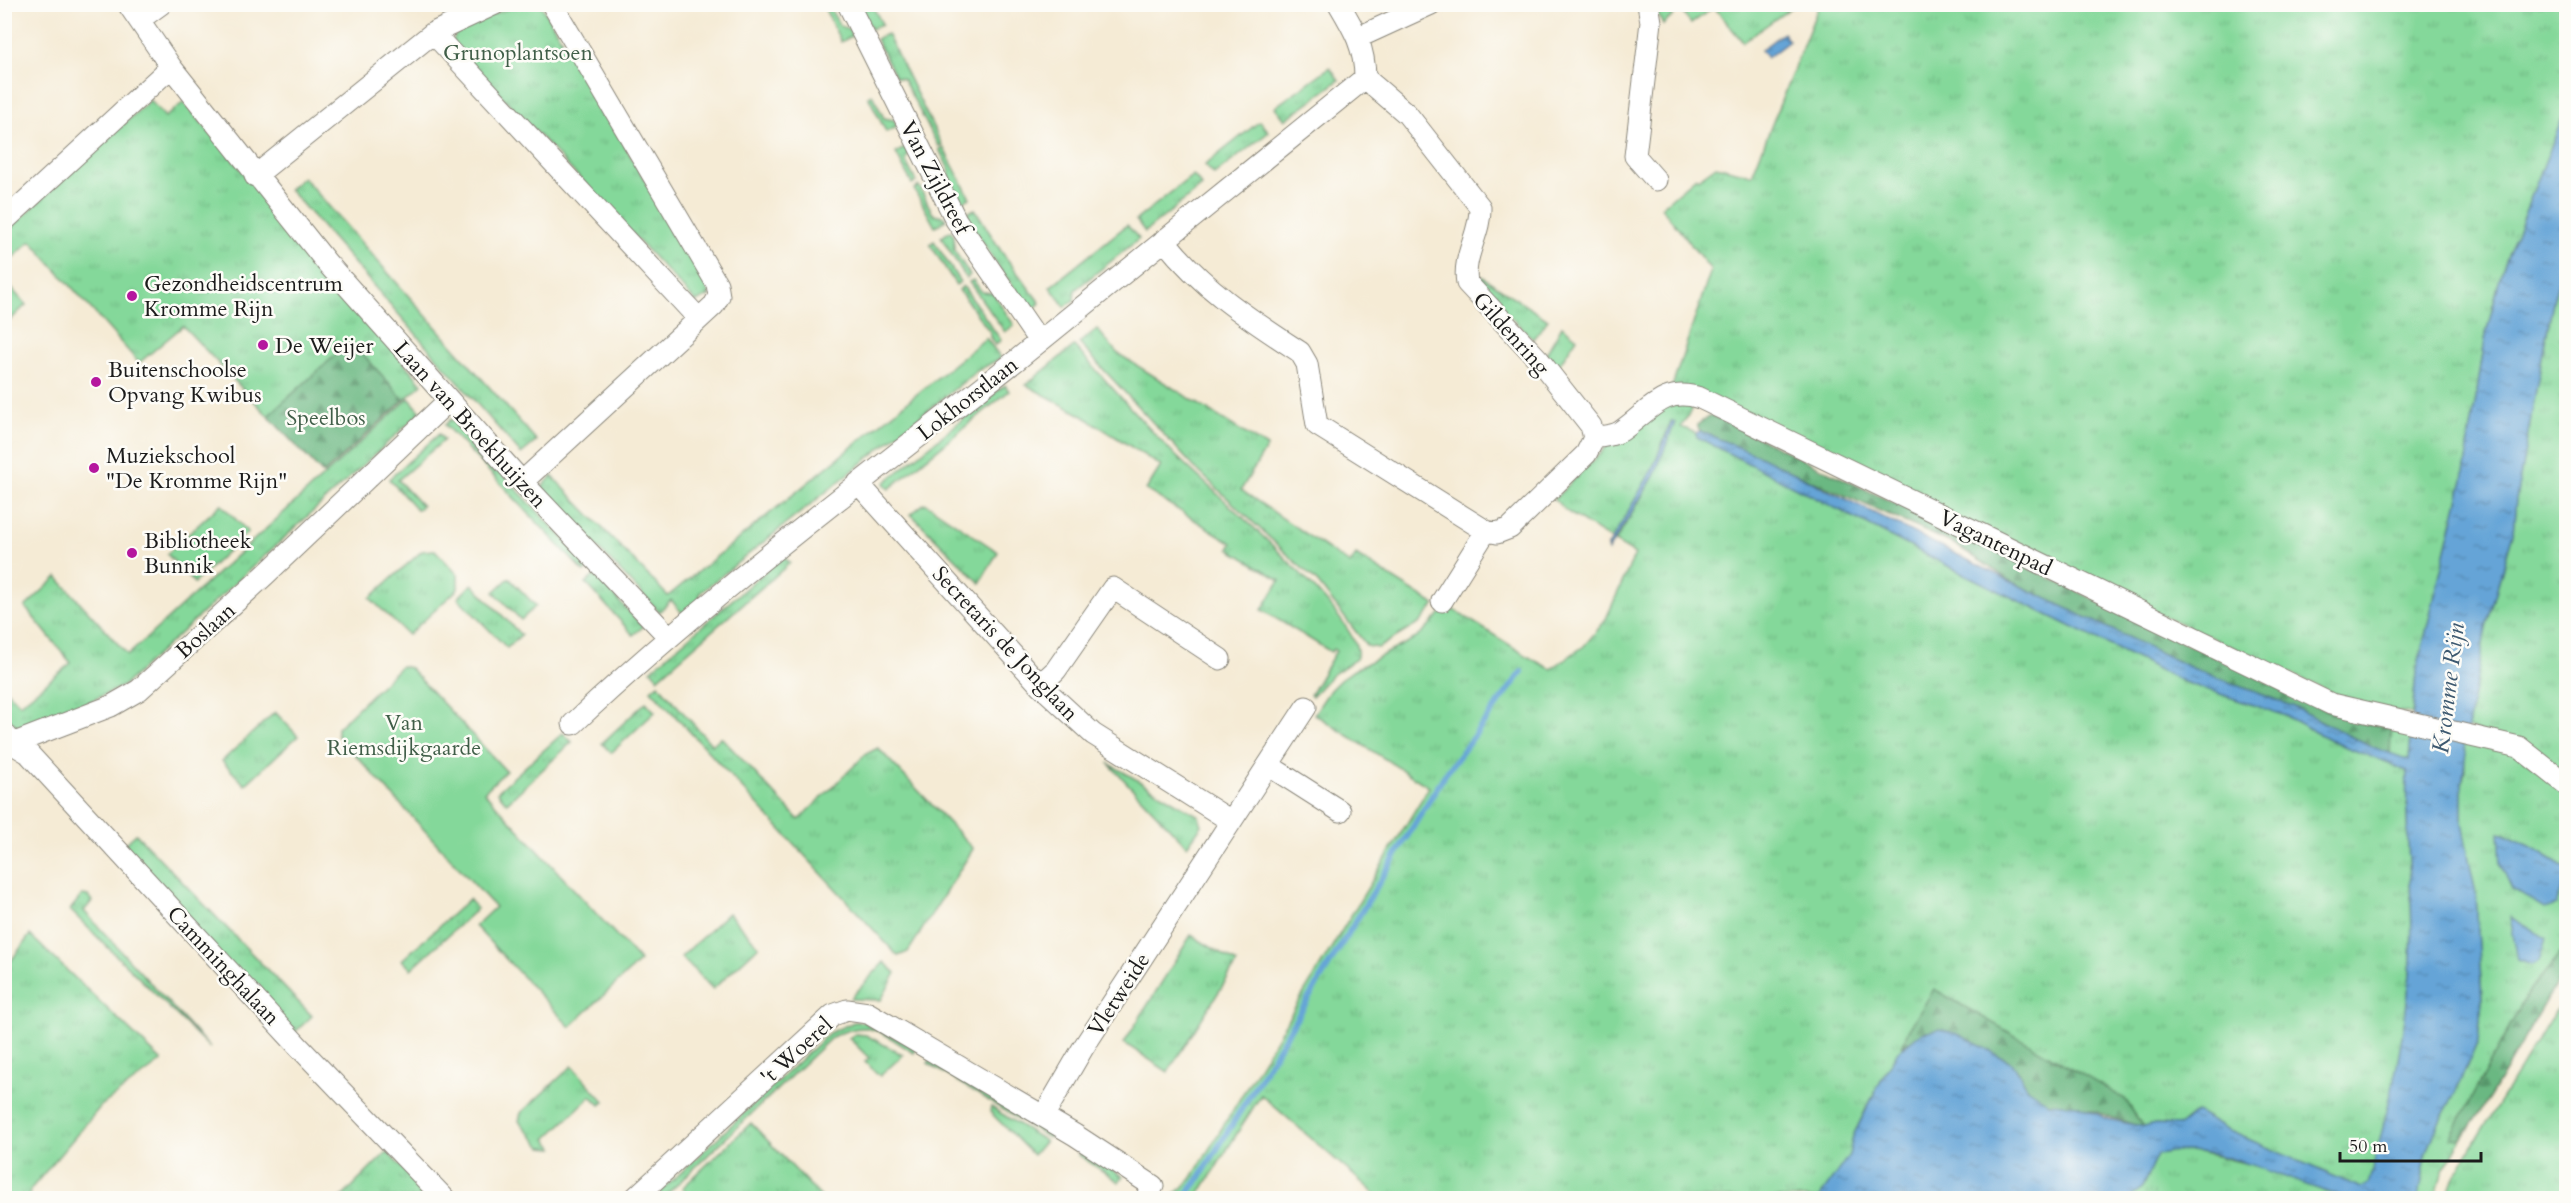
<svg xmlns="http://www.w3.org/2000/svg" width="2571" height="1203" font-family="Cardo,serif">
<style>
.grass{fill:url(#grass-tufts);stroke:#507a5b;stroke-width:1.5}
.forest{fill:url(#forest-firs);stroke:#446a4f;stroke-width:1.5}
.garden{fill:#84d89a;stroke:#507a5b;stroke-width:1.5}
.water{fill:url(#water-ripples);stroke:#40607a;stroke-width:1.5}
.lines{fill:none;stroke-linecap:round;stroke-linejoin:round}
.stream{stroke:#65a4d7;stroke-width:6}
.minor-casing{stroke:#888478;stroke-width:23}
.minor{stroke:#fff;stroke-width:21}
.poi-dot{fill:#b5179e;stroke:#fdfcf7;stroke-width:2}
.labels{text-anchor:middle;stroke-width:5;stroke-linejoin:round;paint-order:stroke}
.park-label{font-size:22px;fill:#405e48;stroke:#fdfcf7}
.street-label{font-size:22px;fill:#1c1c1c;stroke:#fdfcf7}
.poi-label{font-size:22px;fill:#1c1c1c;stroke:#fdfcf7;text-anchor:start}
.water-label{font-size:24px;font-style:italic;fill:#3d5970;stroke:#fdfcf7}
</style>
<defs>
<pattern id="grass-tufts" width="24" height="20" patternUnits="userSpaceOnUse" patternTransform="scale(1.5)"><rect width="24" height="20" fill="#84d89a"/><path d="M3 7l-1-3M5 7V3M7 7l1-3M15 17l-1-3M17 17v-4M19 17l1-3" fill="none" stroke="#71b984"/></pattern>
<pattern id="forest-firs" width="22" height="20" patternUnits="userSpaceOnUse" patternTransform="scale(1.5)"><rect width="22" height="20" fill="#6bb882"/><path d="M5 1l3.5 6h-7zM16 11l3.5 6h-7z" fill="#57956a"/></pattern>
<pattern id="water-ripples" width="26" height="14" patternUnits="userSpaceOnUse" patternTransform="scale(1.5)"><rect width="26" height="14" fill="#65a4d7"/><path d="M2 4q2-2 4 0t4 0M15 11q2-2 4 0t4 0" fill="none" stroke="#5285ae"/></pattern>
</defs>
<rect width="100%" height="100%" fill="#fdfcf7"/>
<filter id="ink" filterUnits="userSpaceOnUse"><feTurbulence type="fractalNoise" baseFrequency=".0167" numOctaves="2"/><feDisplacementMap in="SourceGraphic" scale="12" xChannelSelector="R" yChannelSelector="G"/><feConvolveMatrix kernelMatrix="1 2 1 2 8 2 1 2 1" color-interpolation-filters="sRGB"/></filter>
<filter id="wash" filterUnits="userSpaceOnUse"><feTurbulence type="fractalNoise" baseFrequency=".008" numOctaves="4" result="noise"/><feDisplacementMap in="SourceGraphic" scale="24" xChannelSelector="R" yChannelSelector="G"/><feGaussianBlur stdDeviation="1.35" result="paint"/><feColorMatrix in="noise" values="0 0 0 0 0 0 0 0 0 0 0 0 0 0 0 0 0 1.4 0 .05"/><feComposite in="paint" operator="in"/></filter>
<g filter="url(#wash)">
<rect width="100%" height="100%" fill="#f5ebd5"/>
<path class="grass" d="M518,5H541L709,288V296L696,302L452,43L458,27Z
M823,5H828L840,26L849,29L852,36L841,42Z
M859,5H872L882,24L871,29Z
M1653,5H1795L1743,42L1714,7L1691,24L1680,9L1663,25Z
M1819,5H2566V109L2502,270L2486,334L2463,480L2416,673L2412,714L2359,705L1671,390L1711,270L1661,207L1696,177L1698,179L1716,166L1752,175Z
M887,34L942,145L938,146L903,79L896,77L876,39Z
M1330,67L1339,80L1285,120L1275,107Z
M872,94L884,118L894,120L897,127L886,132L868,96Z
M150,100L165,117L184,102L422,384L404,400L351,341L268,416L183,326L139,363L31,241L5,265V233Z
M1260,121L1269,132L1214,175L1205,165Z
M906,147L909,151L906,162L916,182L912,184L896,153Z
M943,147L970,198L959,204L947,181L950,172L939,149Z
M1193,175L1202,186L1145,232L1136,220Z
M303,177L537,441L521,454L289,189Z
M919,186L933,214L943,216L946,220L935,227L914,189Z
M975,209L1001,251L1040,303L1032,311L997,265L965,214Z
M1127,225L1139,239L1075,290L1074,300L1065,307L1050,287Z
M951,231L954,236V250L970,275L966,278L941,237Z
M934,241L960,282L956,285L930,244Z
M2566,255V774L2468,727L2486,627L2513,533L2516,499L2544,346L2554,298Z
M1481,276L1548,320L1533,339L1478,285Z
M973,280L982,292L993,293L1014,325L1005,332L969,282Z
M963,286L1001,340L995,345L990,337V332L959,290Z
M1562,326L1577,338L1557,368L1546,354Z
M1097,329L1117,353L1267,447L1241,490L1350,564L1356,555L1435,605L1420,623L1378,648L1367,646L1318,583L1194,467L1079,343Z
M986,338L1001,358L977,371L700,593V601L683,614L671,600L659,612L541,488L552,476L668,596Z
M1074,346C1107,381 1137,417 1171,451C1198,479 1374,626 1356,659L1332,675L1312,696L1310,695L1336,651L1333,649L1331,652L1262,610L1280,580L1229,549L1232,543L1146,490L1161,466L1083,416L1026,385Z
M1005,385L1009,391L889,489L884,483Z
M409,398L421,412L123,686L23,733L5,715L4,688L20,704L71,663L25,607L57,577L128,655Z
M1695,403L1681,427L1696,433L1697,437L1952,568L2184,682L2286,716L2336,743L2407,771C2404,839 2416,906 2410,973C2405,1046 2387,1115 2369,1185L2361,1188L2227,1130L2196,1112L2180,1125L2155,1124L2143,1127L2125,1099L1908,1031L1902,1047L1887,1069L1865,1111L1853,1136L1850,1155L1819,1198H1380L1261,1095L1197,1198H1177L1173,1196L1191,1179L1429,787L1314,714L1330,690L1340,680L1354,670L1418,637L1448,606L1532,659L1551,669L1584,646L1605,621L1635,554L1615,542L1654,476L1675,422L1671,421L1652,470L1612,540L1566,511L1554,499L1601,453L1606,446L1663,406Z
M451,419L590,567L584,572L445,425Z
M439,434L444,440L398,480L422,506L417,510L389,479Z
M925,503L998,552L980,583L911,514Z
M435,550L458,575V589L408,635L370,598L422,551Z
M783,556L790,563L658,678L651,670Z
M595,575L643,627L633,635L586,583Z
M509,578L536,606L521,620L494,592Z
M472,584L521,635L507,648L458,598Z
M658,684L712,745L721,737L799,820L866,754L878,748L966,841L973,849L908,952L898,956L651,690Z
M646,702L655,712L611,753L602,743Z
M275,712L298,736L245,785L222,761Z
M2391,727L2412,731L2409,760L2390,754Z
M563,733L572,742L507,803L497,792Z
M2463,739L2514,751L2566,789V868L2530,846L2500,832L2556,905L2566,881V950L2527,994L2451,1137L2462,1139L2443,1170L2435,1198H2413L2421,1185L2426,1155L2438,1124L2454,1095L2478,1041L2482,1000L2476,895L2462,823V785L2465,770Z
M1108,763L1199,816L1202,825L1187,846Z
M136,834L312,1016L293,1034L118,850Z
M82,895L88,896L92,901L84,911L210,1048L70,910Z
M469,899L477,909L411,969L402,960Z
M728,913L759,946L713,989L681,957Z
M30,935L162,1061L101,1106L30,1190L29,1198H5V969Z
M1191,935L1237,963L1168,1072L1124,1043Z
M884,962L896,973L881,1000L850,999Z
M2566,994V1198H2447L2455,1176L2474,1143Z
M854,1022H864L917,1048L914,1053C880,1032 871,1018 832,1037L663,1198H654L829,1033Z
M855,1034L866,1035L903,1055L880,1076L865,1062L869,1058L849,1038Z
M932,1058L1053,1131L1049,1138L928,1063Z
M572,1066L605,1102L600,1105L591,1096L546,1139L554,1148L542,1147L519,1121L521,1113Z
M991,1107L1045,1141L1033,1155L990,1112Z
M751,1123L822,1198H692L682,1188Z
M1083,1149L1123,1177L1119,1182L1079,1155Z
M2173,1149L2199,1152L2269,1169L2349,1198H2130L2142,1187L2157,1155Z
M387,1152L431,1198H341Z"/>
<path class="forest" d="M351,341L404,400L323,474L268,416Z
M1711,415L2320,708L2358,722L2391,727L2390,754L2367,745L2292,706L2192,668L2014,583L1956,545L1700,431L1697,425Z
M2566,947V967L2490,1097L2462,1139L2450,1138L2527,994Z
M1934,989L2125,1099L2143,1127C2123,1122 2112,1118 2094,1111C2075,1104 2051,1108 2035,1096C2019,1083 2023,1067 2002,1057L1909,1041L1902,1047L1908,1031Z"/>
<path class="garden" d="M5,281L26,305L5,325Z
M221,504L248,532L194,583L167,554Z
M401,666L410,668L506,771L484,792L640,961L570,1027L475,926L495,907L337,735V728Z"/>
<path class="water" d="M1783,33L1789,41L1767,58L1761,50Z
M2566,109V255L2554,298L2544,346L2516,499L2513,533L2486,627L2468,727L2463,739L2466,752L2462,785V823L2476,895L2482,1001L2478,1041L2454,1095L2438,1124L2426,1155L2419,1198C2398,1198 2369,1202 2350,1198C2296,1188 2211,1136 2157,1155L2142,1187L2130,1198H1819L1849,1155L1853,1136L1887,1069L1898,1051L1922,1032L1939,1029L1958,1034L2013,1063L2028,1089L2049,1103L2077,1105L2108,1119L2143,1127L2155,1124L2180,1125L2196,1112L2227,1130L2361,1188L2368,1185C2387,1115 2404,1046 2410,973C2416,906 2404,839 2407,771L2336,743L2286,716L2184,682L1952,568L1697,437L1696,433L1700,431L1762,457L2014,583L2192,668L2292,706L2367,745L2409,760L2416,673L2463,480L2486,334L2502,270Z
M1672,421L1675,422L1654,476L1608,551L1607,548L1652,470Z
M2499,832L2530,846L2566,868V881L2556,905L2545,909L2512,889L2501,865Z
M2510,917L2546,938L2539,961L2531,965L2518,960Z"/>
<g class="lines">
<path class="stream" d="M1184,1198L1200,1177L1444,776L1522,672"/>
</g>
</g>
<g filter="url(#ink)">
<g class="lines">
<g class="minor-casing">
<path id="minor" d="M128,4L171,67L327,263L522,482L669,637
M848,4L956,220L1039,341
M1339,4C1354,29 1365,48 1365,78
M1648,4L1651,22L1635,156L1656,180
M139,20L161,4
M433,33L699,319
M1359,37L1431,4
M255,176L433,33L495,4
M4,221L171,67
M1164,240C1203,289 1248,318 1300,352L1307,364L1317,425L1486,531L1497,533L1510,528L1586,454L1594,438L1591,426L1539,360L1467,283C1462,256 1481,234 1480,207L1407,114L1365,78
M1594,438C1602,436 1614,436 1621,431C1649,412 1663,386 1700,398L2331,704L2519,747L2566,784
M522,482L699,319L714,305L719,296L717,284L552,4
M858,483L1040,685L1093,734L1231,821
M1442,601L1486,531
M1040,685L1056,670L1113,588L1220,659
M573,724C713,592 867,478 1018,359C1134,266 1249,171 1365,78
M4,733L13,744L28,753L52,779L299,1047L444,1198
M4,747L111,706L139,690L265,575L448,401
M1268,765L1340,811
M1044,1115L1083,1048L1306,707
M635,1198L833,1015L847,1010L868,1013L1075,1135L1153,1186L1146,1198"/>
</g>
<use href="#minor" class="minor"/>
</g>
</g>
<g class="poi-dot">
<circle cx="132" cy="296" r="6"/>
<circle cx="263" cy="345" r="6"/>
<circle cx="96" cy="382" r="6"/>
<circle cx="94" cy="468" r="6"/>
<circle cx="132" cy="553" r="6"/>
</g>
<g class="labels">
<g class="park-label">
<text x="518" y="60">Grunoplantsoen</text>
<text x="326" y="425">Speelbos</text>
<text x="404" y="730">Van<tspan x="404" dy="25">Riemsdijkgaarde</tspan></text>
</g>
<g class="street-label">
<text transform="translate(936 177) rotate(62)" y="8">Van Zijldreef</text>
<text transform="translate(1512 333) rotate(48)" y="8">Gildenring</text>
<text transform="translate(967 398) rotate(-38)" y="8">Lokhorstlaan</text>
<text transform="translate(471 424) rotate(48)" y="8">Laan van Broekhuijzen</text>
<text transform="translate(1996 542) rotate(26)" y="8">Vagantenpad</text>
<text transform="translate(205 630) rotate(-42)" y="8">Boslaan</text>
<text transform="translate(1006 643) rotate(47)" y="8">Secretaris de Jonglaan</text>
<text transform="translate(224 965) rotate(47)" y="8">Camminghalaan</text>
<text transform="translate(1118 994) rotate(-57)" y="8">Vletweide</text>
<text transform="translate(796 1050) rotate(-42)" y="8">'t Woerel</text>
</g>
<g class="poi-label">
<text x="144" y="291">Gezondheidscentrum<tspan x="144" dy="25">Kromme Rijn</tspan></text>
<text x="275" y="353">De Weijer</text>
<text x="108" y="377">Buitenschoolse<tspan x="108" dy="25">Opvang Kwibus</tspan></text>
<text x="106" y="463">Muziekschool<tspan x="106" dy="25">"De Kromme Rijn"</tspan></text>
<text x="144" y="548">Bibliotheek<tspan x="144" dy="25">Bunnik</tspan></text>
</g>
<g class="water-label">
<text transform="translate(2448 688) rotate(-83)" y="8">Kromme Rijn</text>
</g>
</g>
<rect width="2571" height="1203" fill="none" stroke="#fdfcf7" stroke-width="24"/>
<path d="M2340 1152v9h141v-9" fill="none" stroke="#1c1c1c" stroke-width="3"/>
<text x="2349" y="1152" font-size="18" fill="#1c1c1c" stroke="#fdfcf7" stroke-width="4.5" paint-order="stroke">50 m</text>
</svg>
